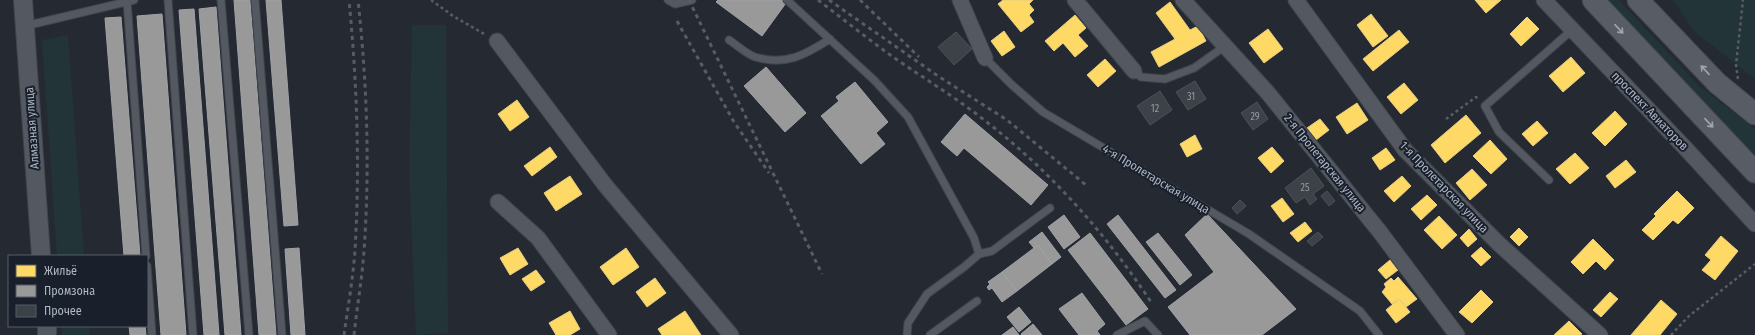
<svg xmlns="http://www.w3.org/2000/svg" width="1755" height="335" font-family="'Fira Sans Condensed',sans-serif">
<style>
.green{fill:#223437}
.homes{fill:#ffd966;stroke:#e6ce82}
.industry{fill:#999;stroke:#9fa2a6}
.building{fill:#3d4148;stroke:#4c525a}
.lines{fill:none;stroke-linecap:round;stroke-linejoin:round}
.service-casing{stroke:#41454b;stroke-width:9}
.minor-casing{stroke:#41454b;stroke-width:17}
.tertiary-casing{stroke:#41454b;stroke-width:20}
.secondary-casing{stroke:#41454b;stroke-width:23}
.path{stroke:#585d63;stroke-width:2.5;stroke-dasharray:3 3;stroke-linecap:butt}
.service{stroke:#545860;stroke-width:7}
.minor{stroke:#545860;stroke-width:15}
.tertiary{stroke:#545860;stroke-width:18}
.secondary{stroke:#585d65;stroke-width:21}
.rail{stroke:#585c64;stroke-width:3;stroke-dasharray:4 4;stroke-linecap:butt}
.oneway{stroke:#9ca4b1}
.labels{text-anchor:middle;stroke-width:4;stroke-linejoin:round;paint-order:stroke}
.number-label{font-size:10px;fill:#9199a5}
.street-label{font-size:12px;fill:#adb6c4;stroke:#19202c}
</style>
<rect width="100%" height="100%" fill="#252a32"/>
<path class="green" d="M1608,0H1619L1698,85L1755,129V157Z
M1673,0H1755V79L1695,32Z
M412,25H446L448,333L416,335L409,168Z
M68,35L84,256H57L42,40Z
M62,326H89L90,335H62Z"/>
<path class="homes" d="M1003,0H1033L1029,4L1034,10L1029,15L1034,22L1021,32L998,4Z
M1475,0H1501L1486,13Z
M1170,2L1190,30L1198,26L1206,41L1159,67L1151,52L1175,39L1156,13Z
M1371,14L1388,36L1373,47L1357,25Z
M1075,15L1086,28L1078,35L1088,46L1075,57L1063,43L1054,51L1045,41Z
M1527,17L1539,29L1521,46L1510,34Z
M1268,29L1283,49L1264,63L1249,43Z
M1399,30L1409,42L1373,71L1363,59Z
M1004,31L1015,47L1002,56L991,41Z
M1571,57L1585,73L1563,92L1549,76Z
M1105,59L1116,71L1098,87L1087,75Z
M1404,83L1418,100L1401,114L1387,97Z
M517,100L529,117L510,131L498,114Z
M1357,103L1368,120L1347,134L1336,117Z
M1615,111L1627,124L1605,146L1592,133Z
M1466,115L1481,133L1445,163L1431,145Z
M1320,119L1329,130L1316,140L1307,128Z
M1537,121L1548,133L1533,146L1522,134Z
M1195,135L1202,149L1187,157L1180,144Z
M1490,140L1507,159L1491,174L1473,156Z
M550,147L557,157L532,176L524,166Z
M1272,147L1284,161L1271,173L1258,158Z
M1386,148L1395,160L1380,170L1372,158Z
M1575,153L1589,168L1570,184L1556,169Z
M1626,160L1636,172L1615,188L1606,176Z
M1472,169L1487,185L1470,200L1456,183Z
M570,176L582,194L556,211L544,193Z
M1402,176L1411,186L1394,202L1384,191Z
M1677,191L1694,208L1678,224L1673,220L1653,240L1642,230L1656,216L1654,214Z
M1427,195L1437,205L1421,220L1411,209Z
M1282,198L1294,214L1283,222L1271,206Z
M1439,216L1457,235L1442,249L1424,230Z
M1305,222L1312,231L1298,242L1290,233Z
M1519,228L1528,237L1519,246L1510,237Z
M1469,229L1477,239L1468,247L1460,238Z
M1721,236L1738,251L1715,280L1702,270L1711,260L1705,255Z
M1593,239L1614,260L1605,270L1596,261L1583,274L1571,262Z
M1481,247L1491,257L1481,266L1471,256Z
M518,248L528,264L510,275L500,258Z
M626,248L639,267L613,285L600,267Z
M1390,260L1398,270L1386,279L1378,270Z
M536,270L545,282L531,291L522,279Z
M1398,277L1417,299L1406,307L1399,299L1392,304L1382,292L1386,287L1384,284L1391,278L1394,281Z
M655,278L666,293L647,307L636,292Z
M1481,290L1493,302L1472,323L1459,312Z
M1610,292L1618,299L1601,317L1593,310Z
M1399,299L1410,312L1396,323L1386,310Z
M1661,300L1677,314L1660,335H1631Z
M570,311L580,329L570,335H556L549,323Z
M685,311L701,335H662L658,329Z
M1569,321L1582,334L1580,335H1554Z"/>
<path class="industry" d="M234,0H250L276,335H259Z
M266,0H281L298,225L284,226Z
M718,0H782L786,3L762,36L716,2Z
M216,7L241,335H225L199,9Z
M194,9L219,335H204L179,10Z
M162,14L186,335H161L137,16Z
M121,17L140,256H124L105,18Z
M766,67L806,113L785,132L744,86Z
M855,82L888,122L876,133L885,144L861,164L821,116L839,101L836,97Z
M965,114L1048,185L1031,205L964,148L957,156L941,142Z
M1207,214L1296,309L1262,335H1190L1168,307L1214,272L1185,235Z
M1064,215L1080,237L1064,249L1048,227Z
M1118,215L1176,290L1165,298L1107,224Z
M1042,232L1061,257L1052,264L1038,245L1034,248L1029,242Z
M1090,233L1148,309L1126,325L1068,250Z
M1158,233L1192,275L1180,285L1146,242Z
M1038,245L1052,264L1017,291L1002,272Z
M299,248L305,335H291L285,249Z
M1002,272L1017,291L1002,302L992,288L989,290L987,287L990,284L988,282Z
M1082,293L1105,324L1097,331L1100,335H1079L1059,309Z
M1019,307L1031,322L1019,332L1007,317Z
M1033,324L1042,335H1022L1021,334Z
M129,326H145L146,335H130Z
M1013,327L1019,335H1002Z"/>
<path class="building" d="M956,32L972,49L954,65L938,47Z
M1195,81L1206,99L1188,110L1176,92Z
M1160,91L1172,110L1150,125L1137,106Z
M1257,102L1268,119L1253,130L1241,113Z
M1311,168L1324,186L1313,194L1317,199L1310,205L1305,197L1296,203L1285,188Z
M1327,191L1335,201L1329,206L1321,196Z
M1240,200L1246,206L1237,214L1232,208Z
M1318,232L1323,237L1312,246L1307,241Z"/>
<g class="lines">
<g class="service-casing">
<path id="service" d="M168,0L193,335
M221,0L249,335
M255,0L282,335
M668,0L675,4L692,0
M787,0L874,80L908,117L974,238L979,254L964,267L927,294L908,323L907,335
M127,1L146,256
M25,26L134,0
M729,40C737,45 746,54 755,57C786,66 805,55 830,39
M985,58L1012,85L1043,112L1249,234L1360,311L1379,335
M1134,71L1141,77L1165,79L1194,68L1225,46
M1549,180L1499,132L1485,106L1572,30
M979,254L992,251L1050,208
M147,266L152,335
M930,335L977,301
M1117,335L1145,321L1158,335"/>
</g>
<g class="minor-casing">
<path id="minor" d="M960,0L985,58
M1075,0L1134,71
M1183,0L1268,93L1380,232L1457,335
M1296,0L1405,150L1499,244L1600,335
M1544,0L1688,151L1755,224
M497,41L605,185L731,335
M498,202L538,238L609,335"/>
</g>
<g class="tertiary-casing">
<path id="tertiary" d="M23,0L41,256
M47,326V335"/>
</g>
<g class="secondary-casing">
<path id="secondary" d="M1593,0L1755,172
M1638,0L1717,83L1755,114"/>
</g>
<path class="path" d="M431,0L453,16L486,35
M1738,79L1736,65L1743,0
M1446,119L1476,97L1478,99
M1671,335L1689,316L1755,264"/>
<use href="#service" class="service"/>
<use href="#minor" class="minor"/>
<use href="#tertiary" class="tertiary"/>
<use href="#secondary" class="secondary"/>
<path class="rail" d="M689,0L822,274
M818,0C843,19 868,39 893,57C925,79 958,99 988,123C1052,173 1106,234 1151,302
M829,0L938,76L1007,120L1086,185
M860,0L919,57
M677,21L734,122L769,173
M344,335C348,307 353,278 355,250C360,167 357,83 349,0
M354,335C357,307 362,279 364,251C370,167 367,83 358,0"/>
</g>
<defs><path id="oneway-shaft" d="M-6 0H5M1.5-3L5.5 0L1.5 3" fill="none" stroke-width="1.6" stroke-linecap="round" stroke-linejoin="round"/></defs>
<g class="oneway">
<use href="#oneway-shaft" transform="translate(1619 29) rotate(47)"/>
<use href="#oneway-shaft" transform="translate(1705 70) rotate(-133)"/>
<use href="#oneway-shaft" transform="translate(1709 123) rotate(47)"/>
</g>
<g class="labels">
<g class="number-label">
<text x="1191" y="100">31</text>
<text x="1155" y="112">12</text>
<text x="1255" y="120">29</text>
<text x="1305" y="191">25</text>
</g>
<g class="street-label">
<text transform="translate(1650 111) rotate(46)" y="4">проспект Авиаторов</text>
<text transform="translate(32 128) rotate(-94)" y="4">Алмазная улица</text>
<text transform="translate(1325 163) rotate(51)" y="4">2-я Пролетарская улица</text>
<text transform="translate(1156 179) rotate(31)" y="4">4-я Пролетарская улица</text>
<text transform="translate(1444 187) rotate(46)" y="4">1-я Пролетарская улица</text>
</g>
</g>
<rect x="8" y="255" width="140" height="72" fill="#19202c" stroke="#545c69"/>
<rect x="16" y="265" width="20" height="12" fill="#ffd966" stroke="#545c69"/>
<text x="44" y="275" font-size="12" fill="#adb6c4">Жильё</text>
<rect x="16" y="285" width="20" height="12" fill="#999999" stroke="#545c69"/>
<text x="44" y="295" font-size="12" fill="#adb6c4">Промзона</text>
<rect x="16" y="305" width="20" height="12" fill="#3d4148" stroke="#545c69"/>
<text x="44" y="315" font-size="12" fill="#adb6c4">Прочее</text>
</svg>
